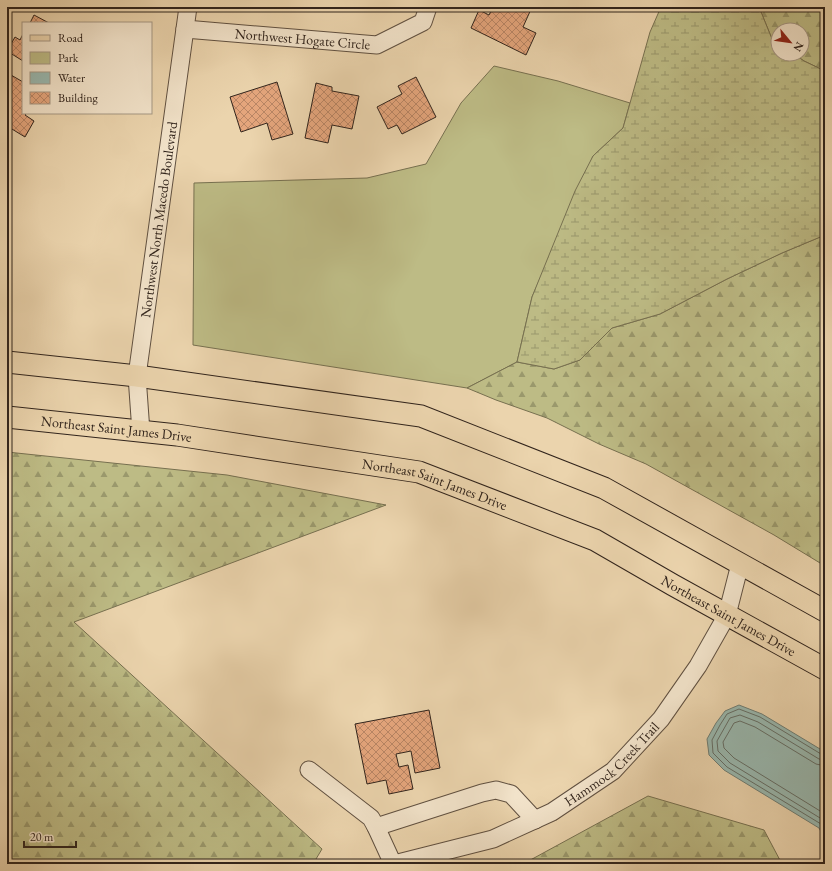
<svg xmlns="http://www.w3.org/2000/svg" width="832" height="871" font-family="'EB Garamond',serif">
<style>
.green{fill:#bdbb85;stroke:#777050}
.forest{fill:url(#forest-firs);stroke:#777050}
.wetland{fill:url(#wetland-marsh);stroke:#777050}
.water{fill:#99b8af;stroke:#6f7d74}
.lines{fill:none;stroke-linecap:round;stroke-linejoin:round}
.shore{stroke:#656e66;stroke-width:1}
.building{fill:url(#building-cross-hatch);stroke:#31241c}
.minor-casing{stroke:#605040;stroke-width:19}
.major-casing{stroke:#31241c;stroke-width:23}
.minor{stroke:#f2e3ca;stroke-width:17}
.major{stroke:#ebd4ad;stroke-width:21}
.labels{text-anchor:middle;stroke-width:3.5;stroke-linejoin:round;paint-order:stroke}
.street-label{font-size:14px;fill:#31241c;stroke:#f2e3ca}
</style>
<defs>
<pattern id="forest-firs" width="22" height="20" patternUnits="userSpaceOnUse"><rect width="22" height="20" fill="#bdbb85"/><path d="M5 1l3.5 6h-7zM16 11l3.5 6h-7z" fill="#9a986c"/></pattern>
<pattern id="wetland-marsh" width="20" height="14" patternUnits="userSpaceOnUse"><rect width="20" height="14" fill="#bdbb85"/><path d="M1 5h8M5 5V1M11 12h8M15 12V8" fill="none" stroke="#9a986c"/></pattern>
<pattern id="building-cross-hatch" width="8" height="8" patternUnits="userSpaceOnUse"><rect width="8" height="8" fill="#e4a57c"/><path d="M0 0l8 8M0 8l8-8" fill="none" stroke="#b98665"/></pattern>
</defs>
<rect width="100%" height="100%" fill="#ebd4ad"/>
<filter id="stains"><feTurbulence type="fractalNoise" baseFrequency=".005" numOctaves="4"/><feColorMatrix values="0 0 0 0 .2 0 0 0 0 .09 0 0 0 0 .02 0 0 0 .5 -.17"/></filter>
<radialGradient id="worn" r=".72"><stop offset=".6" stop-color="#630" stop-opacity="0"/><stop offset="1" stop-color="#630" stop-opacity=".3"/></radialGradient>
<path class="green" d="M494,66L558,81L630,103L623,128L593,156L532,297L517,362L467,388L193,345L194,183L367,178L426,164L461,103Z"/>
<path class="forest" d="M759,7H825V71L804,61L794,54H802V30H778V43L772,39Z
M825,235V566L774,535L646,464L599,444L547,418L496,400L467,388L517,362L554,369L580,360L612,328L660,314L727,279L782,253Z
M7,452L227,475L386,505L74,622L322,849L313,864H7Z
M648,796L764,830L782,864H523Z"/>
<path class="wetland" d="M661,7H759L772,39L778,43V54H794L804,61L825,71V235L782,253L727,279L660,314L612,328L580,360L554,369L517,362L532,297L575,191L593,156L623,128L650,32Z"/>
<path class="water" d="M739,705L762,714L825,752V839L819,828L724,770L709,755L707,739L716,723L725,711Z"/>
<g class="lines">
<path class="shore" d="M825,755L821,754L760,717L739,709L727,714L720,725L712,740L713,753L727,767L821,824L825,830
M825,760L819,759L758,722L740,715L730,718L717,741L718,751L730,763L825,821
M825,766L816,764L755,727L740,721L734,723L723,742L724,748L734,758L825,814"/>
</g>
<path class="building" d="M493,7H532L523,27L536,33L526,55L471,28L479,10L489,15Z
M34,15L49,23H30Z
M23,34V61L7,51L15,37L20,40Z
M11,75L23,82V113H27L25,115L34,121L25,137L7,126V81Z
M416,77L436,117L402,134L397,125L388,129L377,107L402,94L398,86Z
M277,82L293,134L272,140L267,123L241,132L230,97Z
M316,83L332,87V91L359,96L352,129L332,125L328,143L305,138Z
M429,710L440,768L415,773L411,751L396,754L399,767L408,765L413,789L389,794L386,780L367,784L355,724Z"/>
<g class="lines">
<g class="minor-casing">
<g id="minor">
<path id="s1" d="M185,29L377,45L423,22L428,7"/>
<path id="s2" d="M141,432L137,376L188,7"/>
<path d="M309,770L371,818L376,827L393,864"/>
<path d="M376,827L482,793L496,790L511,794L535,820"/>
<path id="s3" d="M394,864L493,839L552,812L613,771L661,719L698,666L727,615L740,564"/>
</g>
</g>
<g class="major-casing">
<g id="major">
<path d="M7,362L137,376L421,416L604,488L825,611"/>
<path id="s4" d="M7,417L177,435L419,472L595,540L673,585L825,669"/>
</g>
</g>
<use href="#minor" class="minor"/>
<use href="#major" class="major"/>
</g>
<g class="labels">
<g class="street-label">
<text dy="5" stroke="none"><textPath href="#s1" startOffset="118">Northwest Hogate Circle</textPath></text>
<text dy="5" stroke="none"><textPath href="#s2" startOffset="214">Northwest North Macedo Boulevard</textPath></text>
<text dy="5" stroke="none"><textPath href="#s4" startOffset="110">Northeast Saint James Drive</textPath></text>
<text dy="5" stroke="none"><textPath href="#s4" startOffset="434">Northeast Saint James Drive</textPath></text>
<text dy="5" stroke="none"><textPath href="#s4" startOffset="758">Northeast Saint James Drive</textPath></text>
<text dy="5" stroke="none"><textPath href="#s3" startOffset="244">Hammock Creek Trail</textPath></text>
</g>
</g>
<rect width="832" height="871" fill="none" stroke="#ebd4ad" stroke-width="24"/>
<rect x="8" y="8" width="816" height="855" fill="none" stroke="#31241c" stroke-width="2"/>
<rect x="12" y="12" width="808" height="847" fill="none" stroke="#31241c"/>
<rect x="22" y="22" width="130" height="92" fill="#f2e3ca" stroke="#a59784"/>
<rect x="30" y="35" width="20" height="6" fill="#ebd4ad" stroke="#a59784"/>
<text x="58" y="42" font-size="12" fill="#31241c">Road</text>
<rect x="30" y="52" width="20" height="12" fill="#bdbb85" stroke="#a59784"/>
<text x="58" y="62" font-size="12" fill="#31241c">Park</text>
<rect x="30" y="72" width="20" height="12" fill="#99b8af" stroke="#a59784"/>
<text x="58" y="82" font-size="12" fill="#31241c">Water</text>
<rect x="30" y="92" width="20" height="12" fill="url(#building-cross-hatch)" stroke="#a59784"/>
<text x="58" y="102" font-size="12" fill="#31241c">Building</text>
<g transform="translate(790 42) rotate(119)"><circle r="19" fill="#f2e3ca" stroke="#a59784"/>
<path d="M0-3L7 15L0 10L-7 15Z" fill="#8f2418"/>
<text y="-6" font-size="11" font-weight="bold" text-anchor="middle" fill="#31241c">N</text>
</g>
<path d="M24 841v6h52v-6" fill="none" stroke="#31241c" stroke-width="2"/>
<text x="30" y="841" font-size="12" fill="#31241c" stroke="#f2e3ca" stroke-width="3" paint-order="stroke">20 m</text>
<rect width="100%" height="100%" filter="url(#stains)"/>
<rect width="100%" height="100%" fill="url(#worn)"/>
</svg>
